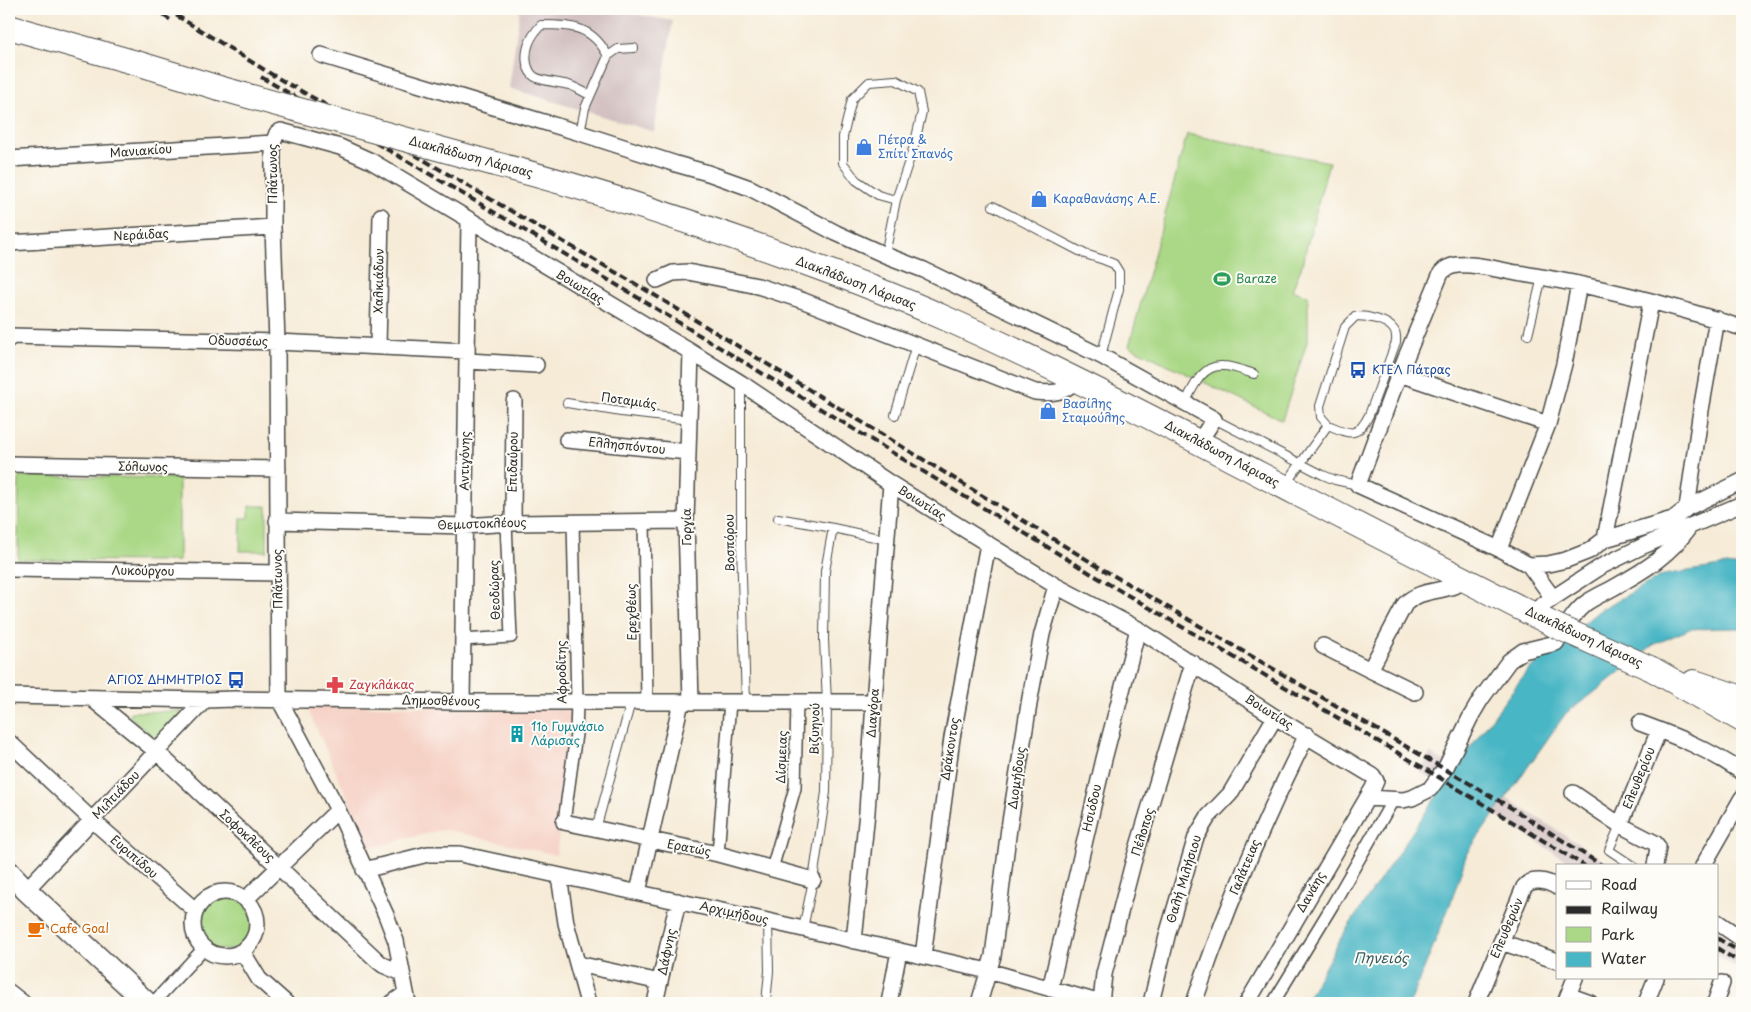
<svg xmlns="http://www.w3.org/2000/svg" width="1751" height="1012" font-family="'Playpen Sans',sans-serif">
<style>
.built{fill:#f6d1c5}
.industrial{fill:#d1bfbf}
.green{fill:#aad886;stroke:#6a8258}
.water{fill:#49b6c5;stroke:#3a7078}
.lines{fill:none;stroke-linecap:round;stroke-linejoin:round}
.service-casing{stroke:#494845;stroke-width:10}
.pedestrian-casing{stroke:#494845;stroke-width:14}
.minor-casing{stroke:#494845;stroke-width:18}
.secondary-casing{stroke:#494845;stroke-width:24}
.primary-casing{stroke:#494845;stroke-width:26}
.service{stroke:#fff;stroke-width:8}
.pedestrian{stroke:#fff;stroke-width:11}
.minor{stroke:#fff;stroke-width:15}
.secondary{stroke:#fff;stroke-width:21}
.primary{stroke:#fff;stroke-width:24}
.rail{stroke:#2b2b2b;stroke-width:4;stroke-dasharray:8 4;stroke-linecap:butt}
.primary-bridge-casing{stroke:#494845;stroke-width:26;stroke-linecap:butt}
.primary-bridge{stroke:#fff;stroke-width:24}
.labels{text-anchor:middle;stroke-width:4;stroke-linejoin:round;paint-order:stroke}
.shop-label{font-size:12px;fill:#366cbe;stroke:#fdfcf7;text-anchor:start}
.street-label{font-size:12px;fill:#2b2b2b;stroke:#fdfcf7}
.leisure-label{font-size:12px;fill:#27864d;stroke:#fdfcf7;text-anchor:start}
.transit-label{font-size:12px;fill:#164399;stroke:#fdfcf7;text-anchor:start}
.health-label{font-size:12px;fill:#be3a42;stroke:#fdfcf7;text-anchor:start}
.culture-label{font-size:12px;fill:#0d838f;stroke:#fdfcf7;text-anchor:start}
.food-label{font-size:12px;fill:#c56008;stroke:#fdfcf7;text-anchor:start}
.water-label{font-size:14px;font-style:italic;fill:#365c61;stroke:#fdfcf7}
</style>
<rect width="100%" height="100%" fill="#fdfcf7"/>
<filter id="ink" filterUnits="userSpaceOnUse"><feTurbulence type="fractalNoise" baseFrequency=".02" numOctaves="2"/><feDisplacementMap in="SourceGraphic" scale="10" xChannelSelector="R" yChannelSelector="G"/><feConvolveMatrix kernelMatrix="1 2 1 2 8 2 1 2 1" color-interpolation-filters="sRGB"/></filter>
<filter id="wash" filterUnits="userSpaceOnUse"><feTurbulence type="fractalNoise" baseFrequency=".0096" numOctaves="4" result="noise"/><feDisplacementMap in="SourceGraphic" scale="20" xChannelSelector="R" yChannelSelector="G"/><feGaussianBlur stdDeviation="1.12" result="paint"/><feColorMatrix in="noise" values="0 0 0 0 0 0 0 0 0 0 0 0 0 0 0 0 0 1.4 0 .05"/><feComposite in="paint" operator="in"/></filter>
<g filter="url(#wash)">
<rect width="100%" height="100%" fill="#f6ebd7"/>
<path class="built" d="M306,705L574,709L572,748L556,855L447,830L437,831L370,848Z"/>
<path class="industrial" d="M520,9H607L673,21L654,132L509,88Z
M1430,753L1516,804L1613,866H1575L1506,822L1420,772Z
M1717,932L1742,948V971L1717,956Z"/>
<path class="green" d="M1187,134L1329,162L1301,268L1292,290L1308,296V339L1282,420L1129,346Z
M19,476L179,478V561L18,560Z
M249,506H267V551H240L241,518H249Z
M181,711V716L158,742L129,715L131,712Z
M198 923a27 27 0 1 1 54 0a27 27 0 1 1-54 0Z"/>
<path class="water" d="M1727,565L1742,567V628L1690,629L1653,645L1591,695L1566,713L1467,853L1450,905L1410,1003H1305L1342,936L1463,757L1527,671L1600,610L1663,575Z"/>
</g>
<g filter="url(#ink)">
<g class="lines">
<g class="service-casing">
<path id="service" d="M608,56L618,49L634,48
M580,133L585,108L608,56C592,26 572,25 541,25C531,36 524,48 527,64C528,68 530,74 535,77C545,82 558,82 569,85C576,87 583,92 590,95
M993,206L1085,254L1104,260L1114,264L1119,272V289L1101,356
M885,255L896,200L914,146L922,112L918,92L896,80L869,82L852,99L843,137V163L856,180L878,195L896,200
M1528,335L1542,277
M741,383V546L746,702
M567,403L621,412L690,420
M1185,403C1193,388 1202,364 1223,366C1233,366 1244,371 1254,374
M895,415L916,345
M1214,419L1323,475L1335,480L1358,485
M1285,485L1328,425C1350,434 1357,439 1369,415L1396,342C1396,338 1397,334 1394,330C1388,320 1367,316 1356,316L1345,327L1320,406L1321,417L1328,425
M778,518L833,528L888,540
M1620,825L1609,850L1633,866
M596,829L631,702
M803,929L813,880L826,792L827,702L824,640L825,571L833,528
M766,1003L769,971L768,921"/>
</g>
<g class="pedestrian-casing">
<path id="pedestrian" d="M644,521L647,702
M462,640L511,637L506,523
M564,822L576,734L577,702L573,521
M718,854L730,702
M772,869L795,788L797,702
M153,1003L204,948
M1273,1003L1332,906L1393,800"/>
</g>
<g class="minor-casing">
<path id="minor" d="M321,55L580,133L676,164L708,173L750,188L836,233L885,255L924,270L1101,356L1214,419L1199,442
M9,159L273,143
M9,243L273,227
M657,280L673,273L688,272L758,286L804,301L1035,392C1056,394 1061,393 1078,380
M9,339V336L277,342L466,351
M378,346L381,216
M467,361L536,365
M1399,374L1548,424
M567,440L688,452
M9,464L278,469
M1687,508L1701,410L1717,319
M277,521L464,526L513,523L686,521
M513,523L514,401
M1605,539L1651,302
M1499,549L1548,424L1564,364L1579,284
M1529,565L1548,564L1566,560L1589,551L1605,539L1673,519L1687,508L1742,481
M9,569L278,573
M1553,598L1602,566L1643,546L1742,504
M1531,613L1553,598L1529,565L1499,549L1358,485L1399,374L1441,273C1445,268 1450,266 1457,265C1476,263 1498,270 1517,273C1593,285 1669,304 1742,328
M1323,646L1370,670L1405,604C1422,587 1445,594 1466,580
M1370,670L1415,692
M9,696L205,700L233,699L462,702H874
M91,698L157,752L378,961L383,965L402,973
M462,702L469,221
M691,702L686,521L691,352
M1640,723C1678,737 1708,749 1742,772
M9,742L92,820L195,910
M1573,793L1620,825L1655,843L1658,847L1655,866
M1367,798L1403,800L1412,798L1430,789L1446,767L1471,716L1481,699L1509,661L1523,651L1556,643C1565,629 1573,613 1586,603C1595,597 1604,593 1613,588C1642,572 1672,554 1690,526
M564,822L718,854L813,880
M1620,825L1659,730
M1703,866L1742,798
M364,870L428,854H460L768,921L988,971L1101,1003
M559,876L566,923L588,1003
M26,890L205,700
M193 924a32 32 0 1 1 64 0a32 32 0 1 1-64 0Z
M638,892L681,702
M246,899L338,810
M1717,922L1742,939
M854,941L867,812L874,702L891,484
M1501,942L1557,961
M242,951L259,979L286,1003
M923,956L952,738L988,544
M578,964L660,982
M1050,989L1104,759L1138,629
M9,992L23,1003
M1568,995L1590,1003
M392,1003L406,993
M408,1003L396,941L386,915L338,810L279,699L277,342L273,227V143L277,133L281,131L340,147L371,161L691,352L741,383L891,484L1056,586L1138,629L1275,717L1373,776L1376,781L1373,788L1247,1003
M655,1003L678,901
M889,1003L899,951
M979,1003L993,956L1009,828L1030,698L1042,634L1056,586
M1101,1003L1104,974L1133,863L1193,663
M1151,1003L1168,932L1196,837L1208,817L1230,794L1275,717
M1194,1003C1225,911 1263,822 1307,735
M1476,1003L1524,887C1532,877 1547,881 1557,887
M1565,1003L1575,978
M1646,1003L1656,978
M1715,1003L1722,983"/>
</g>
<g class="secondary-casing">
<path id="secondary" d="M9,872L26,890L147,1003"/>
</g>
<g class="primary-casing">
<path id="primary" d="M9,27L140,64L219,88
M495,164C593,189 689,221 784,255C839,275 894,295 947,319C1066,372 1181,433 1296,493C1382,538 1469,582 1556,626
M1652,669L1742,720
M1694,682L1742,698"/>
</g>
<use href="#service" class="service"/>
<use href="#pedestrian" class="pedestrian"/>
<use href="#minor" class="minor"/>
<use href="#secondary" class="secondary"/>
<use href="#primary" class="primary"/>
<path class="rail" d="M153,9L172,21
M166,9L276,77L417,156L651,293L1099,567L1513,809L1603,866
M261,77L416,166L627,291L1095,576L1422,767L1585,866
M1717,938L1742,953
M1717,948L1742,964"/>
<g class="primary-bridge-casing">
<path id="primary-bridge" d="M219,88L495,164
M1556,626L1652,669"/>
</g>
<use href="#primary-bridge" class="primary-bridge"/>
</g>
</g>
<defs>
<g id="shop-bare" transform="scale(1.35)"><path d="M-5-2.5h2.3a2.7 3.5 0 0 1 5.4 0H5L5.5 6h-11ZM-1.5-2.5h3a1.5 2.3 0 0 0-3 0Z" fill="#3f7fe0" stroke="#fdfcf7" stroke-width="2.5" paint-order="stroke"/></g>
<g id="stadium-bare" transform="scale(1.35)"><path d="M0-5a6.5 5 0 1 0 0 10a6.5 5 0 1 0 0-10ZM-3.5-1.8h7v3.6h-7Z" fill="#2e9e5b" stroke="#fdfcf7" stroke-width="2.5" paint-order="stroke"/></g>
<g id="bus-bare" transform="scale(1.35)"><path d="M-5-6H5V4H4V6H2V4H-2V6H-4V4H-5ZM-3.5-4V0h7V-4ZM-3.5 1.2v1.5H-2V1.2ZM2 1.2v1.5H3.5V1.2Z" fill="#1a4fb4" stroke="#fdfcf7" stroke-width="2.5" paint-order="stroke"/></g>
<g id="pharmacy-bare" transform="scale(1.35)"><path d="M-2-6h4v4h4v4h-4v4h-4v-4h-4v-4h4Z" fill="#e0444e" stroke="#fdfcf7" stroke-width="2.5" paint-order="stroke"/></g>
<g id="building-bare" transform="scale(1.35)"><path d="M-4-6H4V6H1V3H-1V6H-4ZM-2.5-4.3h1.7v1.8h-1.7ZM.8-4.3h1.7v1.8H.8ZM-2.5-1h1.7V.8h-1.7ZM.8-1h1.7V.8H.8Z" fill="#0f9aa8" stroke="#fdfcf7" stroke-width="2.5" paint-order="stroke"/></g>
<g id="cafe-bare" transform="scale(1.35)"><path d="M-5.5-4.5H6V0H3Q3 3.5 0 3.5H-2.5Q-5.5 3.5-5.5 0ZM3-3.2v2h1.7v-2ZM-6 4.5H4V6H-6Z" fill="#e8710a" stroke="#fdfcf7" stroke-width="2.5" paint-order="stroke"/></g>
</defs>
<g fill-rule="evenodd">
<use href="#shop-bare" x="864" y="147"/>
<use href="#shop-bare" x="1039" y="199"/>
<use href="#stadium-bare" x="1222" y="279"/>
<use href="#bus-bare" x="1358" y="370"/>
<use href="#shop-bare" x="1048" y="411"/>
<use href="#bus-bare" x="236" y="680"/>
<use href="#pharmacy-bare" x="335" y="685"/>
<use href="#building-bare" x="517" y="734"/>
<use href="#cafe-bare" x="36" y="929"/>
</g>
<g class="labels">
<g class="shop-label">
<text x="878" y="144">Πέτρα &amp;<tspan x="878" dy="14">Σπίτι Σπανός</tspan></text>
<text x="1053" y="203">Καραθανάσης Α.Ε.</text>
<text x="1062" y="408">Βασίλης<tspan x="1062" dy="14">Σταμούλης</tspan></text>
</g>
<g class="street-label">
<text transform="translate(141 151) rotate(-4)" y="4">Μανιακίου</text>
<text transform="translate(471 157) rotate(15)" y="4">Διακλάδωση Λάρισας</text>
<text transform="translate(273 174) rotate(-90)" y="4">Πλάτωνος</text>
<text transform="translate(141 235) rotate(-3)" y="4">Νεράιδας</text>
<text transform="translate(379 281) rotate(-89)" y="4">Χαλκιάδων</text>
<text transform="translate(856 283) rotate(21)" y="4">Διακλάδωση Λάρισας</text>
<text transform="translate(580 287) rotate(31)" y="4">Βοιωτίας</text>
<text transform="translate(238 341) rotate(1)" y="4">Οδυσσέως</text>
<text transform="translate(629 401) rotate(8)" y="4">Ποταμιάς</text>
<text transform="translate(627 446) rotate(6)" y="4">Ελλησπόντου</text>
<text transform="translate(1222 454) rotate(28)" y="4">Διακλάδωση Λάρισας</text>
<text transform="translate(465 461) rotate(-89)" y="4">Αντιγόνης</text>
<text transform="translate(513 462) rotate(-89)" y="4">Επιδαύρου</text>
<text transform="translate(143 467) rotate(1)" y="4">Σόλωνος</text>
<text transform="translate(922 503) rotate(32)" y="4">Βοιωτίας</text>
<text transform="translate(482 524) rotate(-2)" y="4">Θεμιστοκλέους</text>
<text transform="translate(687 527) rotate(-91)" y="4">Γοργία</text>
<text transform="translate(730 543) rotate(-91)" y="4">Βοσπόρου</text>
<text transform="translate(143 571) rotate(1)" y="4">Λυκούργου</text>
<text transform="translate(278 579) rotate(-91)" y="4">Πλάτωνος</text>
<text transform="translate(495 590) rotate(-92)" y="4">Θεοδώρας</text>
<text transform="translate(632 612) rotate(-91)" y="4">Ερεχθέως</text>
<text transform="translate(1584 637) rotate(25)" y="4">Διακλάδωση Λάρισας</text>
<text transform="translate(562 672) rotate(-91)" y="4">Αφροδίτης</text>
<text transform="translate(441 701) rotate(1)" y="4">Δημοσθένους</text>
<text transform="translate(1269 712) rotate(32)" y="4">Βοιωτίας</text>
<text transform="translate(873 713) rotate(-86)" y="4">Διαγόρα</text>
<text transform="translate(815 729) rotate(-89)" y="4">Βιζυηνού</text>
<text transform="translate(950 749) rotate(-81)" y="4">Δράκοντος</text>
<text transform="translate(782 757) rotate(-88)" y="4">Δίσμειας</text>
<text transform="translate(1017 778) rotate(-82)" y="4">Διομήδους</text>
<text transform="translate(1639 778) rotate(-68)" y="4">Ελευθερίου</text>
<text transform="translate(116 795) rotate(-46)" y="4">Μιλτιάδου</text>
<text transform="translate(1092 808) rotate(-77)" y="4">Ησιόδου</text>
<text transform="translate(1143 832) rotate(-73)" y="4">Πέλοπος</text>
<text transform="translate(247 836) rotate(43)" y="4">Σοφοκλέους</text>
<text transform="translate(689 848) rotate(11)" y="4">Ερατώς</text>
<text transform="translate(134 857) rotate(41)" y="4">Ευριπίδου</text>
<text transform="translate(1245 867) rotate(-67)" y="4">Γαλάτειας</text>
<text transform="translate(1184 879) rotate(-73)" y="4">Θαλή Μιλήσιου</text>
<text transform="translate(1311 892) rotate(-60)" y="4">Δανάης</text>
<text transform="translate(734 913) rotate(12)" y="4">Αρχιμήδους</text>
<text transform="translate(1507 928) rotate(-67)" y="4">Ελευθερών</text>
<text transform="translate(667 952) rotate(-78)" y="4">Δάφνης</text>
</g>
<g class="leisure-label">
<text x="1236" y="283">Baraze</text>
</g>
<g class="transit-label">
<text x="1372" y="374">ΚΤΕΛ Πάτρας</text>
<text x="222" y="684" text-anchor="end">ΑΓΙΟΣ ΔΗΜΗΤΡΙΟΣ</text>
</g>
<g class="health-label">
<text x="349" y="689">Ζαγκλάκας</text>
</g>
<g class="culture-label">
<text x="531" y="731">11ο Γυμνάσιο<tspan x="531" dy="14">Λάρισας</tspan></text>
</g>
<g class="food-label">
<text x="50" y="933">Cafe Goal</text>
</g>
<g class="water-label">
<text x="1381" y="963">Πηνειός</text>
</g>
</g>
<rect width="1751" height="1012" fill="none" stroke="#fdfcf7" stroke-width="30"/>
<rect x="1556" y="864" width="162" height="115" fill="#fdfcf7" stroke="#a9a8a5"/>
<rect x="1566" y="881" width="25" height="8" fill="#ffffff" stroke="#a9a8a5"/>
<text x="1601" y="890" font-size="15" fill="#2b2b2b">Road</text>
<rect x="1566" y="906" width="25" height="8" fill="#2b2b2b" stroke="#a9a8a5"/>
<text x="1601" y="914" font-size="15" fill="#2b2b2b">Railway</text>
<rect x="1566" y="927" width="25" height="15" fill="#aad886" stroke="#a9a8a5"/>
<text x="1601" y="940" font-size="15" fill="#2b2b2b">Park</text>
<rect x="1566" y="952" width="25" height="15" fill="#49b6c5" stroke="#a9a8a5"/>
<text x="1601" y="964" font-size="15" fill="#2b2b2b">Water</text>
</svg>
